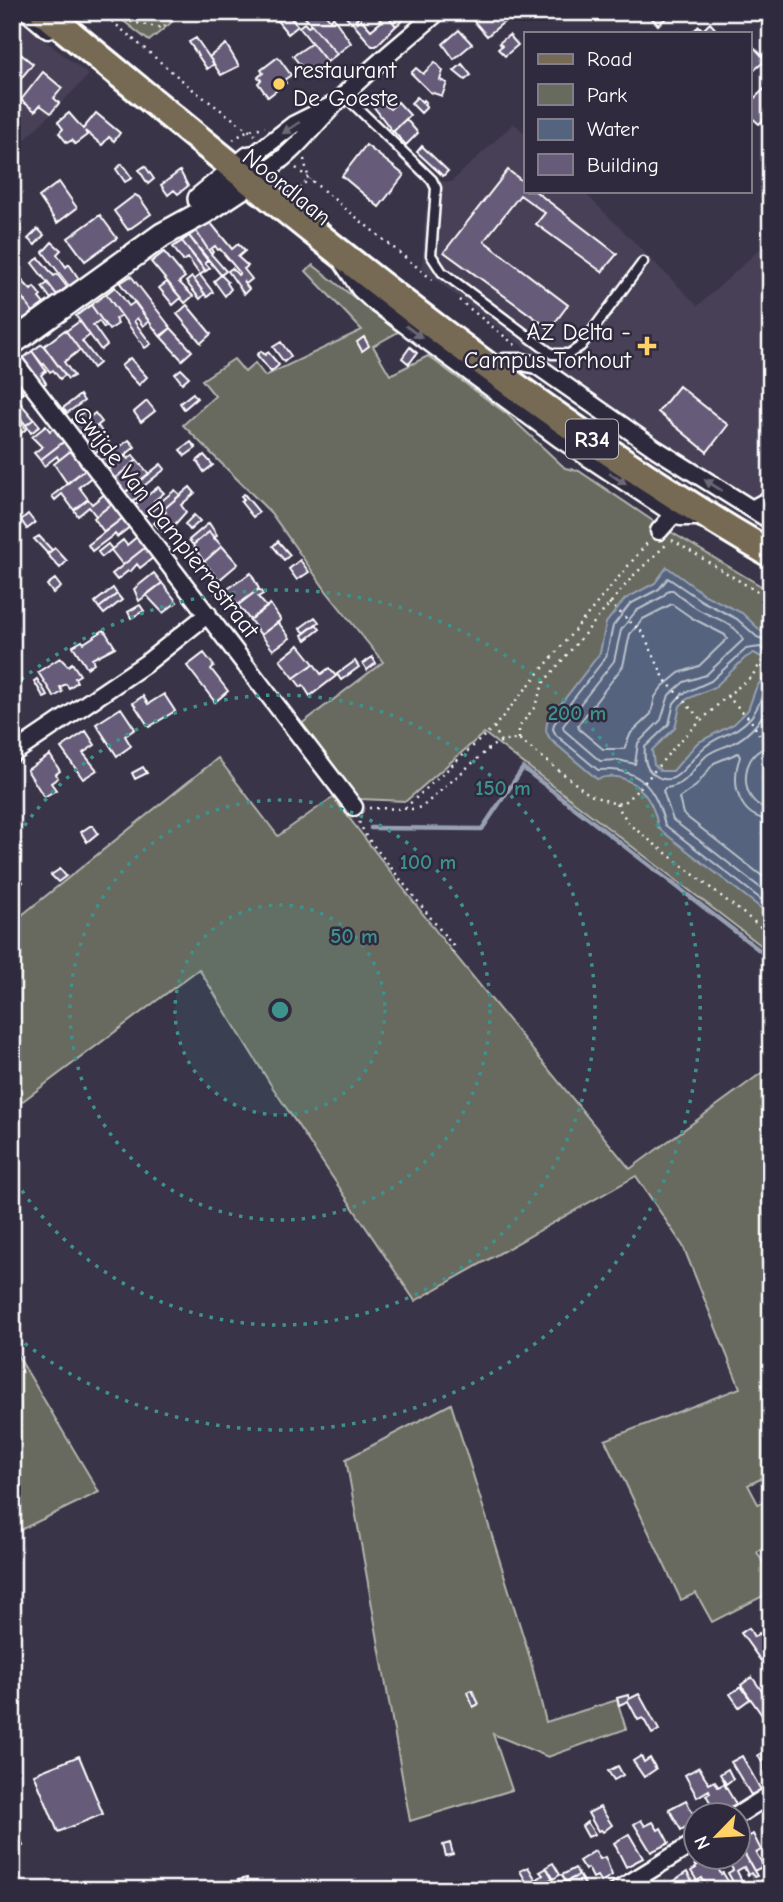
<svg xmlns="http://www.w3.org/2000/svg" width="783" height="1902" font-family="'Comic Neue',sans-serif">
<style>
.built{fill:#474057}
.green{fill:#676b5e;stroke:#b3b5ae;stroke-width:2}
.water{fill:#54637e;stroke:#98a1b2;stroke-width:2;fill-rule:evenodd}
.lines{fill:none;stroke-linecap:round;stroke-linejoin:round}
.shore{stroke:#bbc1cb;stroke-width:2}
.stream{stroke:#98a1b2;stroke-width:4.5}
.building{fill:#665c79;stroke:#fff;stroke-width:2}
.lane-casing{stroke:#fff;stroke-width:13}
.street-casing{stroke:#fff;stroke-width:21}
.secondary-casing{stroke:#fff;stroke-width:28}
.primary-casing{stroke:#fff;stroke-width:32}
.path{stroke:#fff;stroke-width:2.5;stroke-dasharray:2 5;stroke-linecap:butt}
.lane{stroke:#2f2a3d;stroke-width:8}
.street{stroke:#2f2a3d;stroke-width:16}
.secondary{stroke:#2f2a3d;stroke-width:23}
.primary{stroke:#776a54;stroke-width:26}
.oneway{fill:#6d6a77}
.ring{fill:none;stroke:#3f918b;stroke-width:3.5;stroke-dasharray:3.5 7}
.poi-dot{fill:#ffd166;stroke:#2f2a3d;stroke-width:2.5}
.labels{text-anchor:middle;stroke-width:5;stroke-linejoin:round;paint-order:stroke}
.shield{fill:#2f2a3d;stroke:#c1bfc5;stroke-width:2}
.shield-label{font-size:23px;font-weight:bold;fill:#fff}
.poi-label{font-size:24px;fill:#fff;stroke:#2f2a3d;text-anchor:start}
.street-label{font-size:24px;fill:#fff;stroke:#2f2a3d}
.centre{fill:#3f918b;stroke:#2f2a3d;stroke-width:3.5}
.ring-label{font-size:21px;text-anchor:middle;font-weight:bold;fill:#3f918b;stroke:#2f2a3d;stroke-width:5;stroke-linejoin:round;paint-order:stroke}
</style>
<rect width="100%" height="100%" fill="#3a3449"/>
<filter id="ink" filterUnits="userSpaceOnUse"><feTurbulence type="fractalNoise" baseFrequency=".0143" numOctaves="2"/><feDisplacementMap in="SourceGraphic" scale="14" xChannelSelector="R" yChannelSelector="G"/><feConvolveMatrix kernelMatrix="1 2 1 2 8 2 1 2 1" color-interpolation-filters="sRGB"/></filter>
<g filter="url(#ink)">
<path class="built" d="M12,15L89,75L12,153Z
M363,105L439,181L451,182L514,123L526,135V191H583L698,306L771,239V516L574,386L422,269L425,216L431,190L354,114Z"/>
<path class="green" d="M112,12H184L149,41Z
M313,265L398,332L373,346L390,375L428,356L507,414L565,468L579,471L656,523L771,592V953L484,733L406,801L360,799L353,795L300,725L383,662L327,592L271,513L183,425L215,396L202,380L234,359L245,372L255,363L265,376L362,330L306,271Z
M218,758L278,836L333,797L446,944L630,1169L771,1066V1474L748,1485L758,1504L771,1499V1543L757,1552L771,1576V1592L712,1622L696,1593L681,1600L605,1440L740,1388L683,1246L636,1176L415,1301L271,1085L199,969L12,1109V923Z
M12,1346L99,1492L12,1534Z
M451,1404L530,1658L546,1722L617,1700L626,1729L548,1757L493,1734L512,1790L410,1821L346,1459Z"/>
<path class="water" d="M667,567L705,595L742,613L761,631L771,636V761C759,772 759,785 771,796V916L658,828C654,797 630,768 597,779L550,739L546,731L547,722L600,653L606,623L625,599L655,583ZM754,653L765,659L768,668L766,674L756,688L748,710L734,724L697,743L673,771H661L654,765L652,750L675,728L680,706L687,699L715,687L745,658Z"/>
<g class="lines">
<path class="shore" d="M669,590H673C680,596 688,603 696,608C711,618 736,622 743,640L706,675L684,682L669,695L661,720L638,743L635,764L618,760L600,761L564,730L563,726L614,661L621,630L636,611L662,597Z
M672,604L692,618L725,635L727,639L699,666L679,673L662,687L655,697L651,714L631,733L624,749H603L579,729L578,725L623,666L630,634L643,619Z
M771,642L757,637L737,619L702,601L668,578L659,589L630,604L613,626L606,657L554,724L553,729L556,735L598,770C639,767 655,786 665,825L771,907
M771,655L760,647L746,649L711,681L682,694L674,703L669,724L645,747C644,756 644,765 651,772C676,795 689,758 706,746C721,734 736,734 751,717C761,706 761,691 771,680
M771,695C766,716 751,735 731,744C722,748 713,750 706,756C691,770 688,786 665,788L663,791L673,820L771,896
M771,747C738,749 737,807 771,809
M771,820C738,818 730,783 740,757L738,753L714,763L696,786L679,798L683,814L771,883"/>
<path class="stream" d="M371,828L482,829L523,768L771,959"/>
</g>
<path class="building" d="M270,12H286L298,26L288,34Z
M324,12L330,20L333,17L351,43L337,54L301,13Z
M346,12H352L358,18L352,23L344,14Z
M380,12H385L396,26L376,46H372L354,25L361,19L371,30L382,21L377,15Z
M385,12H412L396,26Z
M480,12H499L505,19L504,22L487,36L472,19Z
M652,12H671L672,13L658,25L649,15Z
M304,23L308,27L312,25L337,54L327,62L299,27Z
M710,23L719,33H691L699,26L703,30Z
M459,30L472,44L454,59L443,44Z
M509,35L518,45L505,56L498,49L502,46L499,43Z
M196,38L214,64L207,69L189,42Z
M312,43L327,62L309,76L293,56Z
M750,43L766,60L752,72L750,69Z
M226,44L239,66L221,75L209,57Z
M12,47L33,64L12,89Z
M278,57L291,75L284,80L286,83L268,97L258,83L261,80L258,77L263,73L261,70Z
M435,62L443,71L440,80L447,83L442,96L430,92L411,73L416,68L423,74Z
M462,64L471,75L465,80L454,71Z
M43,72L62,88L54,98L59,103L51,113L40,105L35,111L21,100Z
M771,83V113L759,124L750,116V102Z
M417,97L422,102L424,100L426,102L424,104L427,107L421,113L411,103Z
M380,101L390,109L398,102L410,115L393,132L374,107Z
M69,113L83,129L96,113L120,133L114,141L109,137L102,145L85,131L87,135L75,144L72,140L67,143L59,133L63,129L58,122Z
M406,119L418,133L406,145L393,131Z
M366,145L404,175L379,207L342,176Z
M422,146L448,171L443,176L417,152Z
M122,164L132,178L125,182L116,169Z
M145,166L154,179L148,184L139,170Z
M508,170L526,184V191H535L617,254L602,272L536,224L545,213L520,195L484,241L568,305L550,329L444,252Z
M180,171L188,186L178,194L174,190L168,195L161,185Z
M59,182L77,208L57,223L39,197Z
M135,195L139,197L151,214L128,230L114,211Z
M100,215L117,238L85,261L68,238Z
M210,222L232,249L238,244L245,251L238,257L248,266L244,269L252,279L246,284L243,281L249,289L244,294L228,271L232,268L238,275L240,273L220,249L218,250L215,246L211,249L213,252L211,254L196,231Z
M38,229L44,235L35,245L28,239Z
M196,231L211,254L226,271L221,275L189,236Z
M189,236L208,261L205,263L210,268L206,271L182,241Z
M182,241L205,271L200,275L188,258L183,261L173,247Z
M52,242L61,250L57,254L66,267L69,264L79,279L69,286L43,252Z
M164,252L185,277L179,282L193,296L185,303L151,262Z
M39,258L54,276L57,274L67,287L57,295L32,263Z
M13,271L31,290L34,287L41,296L39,298L44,304L33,312L12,284Z
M200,275L213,292L207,297L194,280Z
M221,275L228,282L227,283L231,289L225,296L214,281Z
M131,276L171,328L160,336L120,283Z
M192,277L205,294L200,299L186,282Z
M167,282L181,298L173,305L159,288Z
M48,283L57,295L51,299L42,287Z
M12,284L33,312L12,327Z
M115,287L129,306L135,302L149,321L143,326L137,318L134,321L151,344L145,348L106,294Z
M106,294L121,315L115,319L118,324L109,330L91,305Z
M91,305L106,326L104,328L99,321L93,325L107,345L101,350L76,316Z
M187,305L211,334L201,343L177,314Z
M80,321L90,335L82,341L99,363L93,368L66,331Z
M171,328L192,351L182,360L161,337Z
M65,330L80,350L64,362L74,376L68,379L44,346Z
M364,337L369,346L362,351L357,342Z
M281,342L291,356L284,362L273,347Z
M42,344L65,375L60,379L53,370L50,372L44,364L43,365L32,351Z
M410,347L417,353L409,364L402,358Z
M32,351L46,371L41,375L46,383L41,387L21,360Z
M261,351L265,355L268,352L279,365L271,372L257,355Z
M130,358L147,377L139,385L121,366Z
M181,369L189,377L182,383L175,374Z
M16,383L23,393L16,398L34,419L26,425L12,407V384L14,385Z
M679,386L728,425L707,452L658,412Z
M193,393L197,398L184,409L180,403Z
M80,395L84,401L67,413L63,408Z
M147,401L155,411L141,422L134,412Z
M85,411L89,418L95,413L102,422L81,439L69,422Z
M34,419L40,426L31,433L26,425Z
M20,421L26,429L17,437L12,427Z
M46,426L50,431L55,427L66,440L40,460L34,453L42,447L32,437Z
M98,426L109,442L93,454L81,439Z
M66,440L73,449L59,460L57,456L44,466L40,460Z
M129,440L135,447L106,471L99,462Z
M191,442L196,448L185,456L180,450Z
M73,449L87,468L67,483L54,464Z
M133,455L137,460L113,480L106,471L125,456L128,459Z
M204,455L213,465L204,472L197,461Z
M137,460L149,474L123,494L113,480Z
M161,464L165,469L140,489L144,493L131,503L123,494Z
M87,468L93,476L79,487L88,499L74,510L62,494L55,500L52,496Z
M158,487L164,493L154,501L158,506L142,518L133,507Z
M190,487L195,493L181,505L186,512L170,530L168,528L163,532L154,523L166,512L164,509Z
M175,490L180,495L164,509L159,503Z
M106,493L113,503L96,516L89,507L78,516L74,510L88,499L92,504Z
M244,494L259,512L253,517L241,502L244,500L241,496Z
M113,503L124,517L104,532L94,518Z
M28,514L35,523L27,529L21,520Z
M194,515L200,521L190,530L185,524Z
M124,517L131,526L117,537L115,534L92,551L88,545Z
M209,523L217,535L214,539L209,532L193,545L189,540Z
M209,532L222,546L204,562L193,545Z
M39,536L52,550L48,554L34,539Z
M138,536L147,546L123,565L111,550L123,540L127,545Z
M278,541L290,555L284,560L273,546Z
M108,544L112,549L102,557L98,552Z
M147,546L154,557L140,568L137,564L130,572L128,571L117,580L112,574Z
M222,546L238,564L219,580L204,562Z
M55,548L67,561L60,568L47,554Z
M300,560L309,572L297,580L289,569Z
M154,573L162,583L139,601L134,589Z
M251,573L259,589L238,605L226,590Z
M55,579L61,587L53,593L47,585Z
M162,583L177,602L163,613L146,595Z
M113,588L117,594L99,608L95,602Z
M259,589L263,594L258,597L267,607L250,620L238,605Z
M117,594L122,600L104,614L99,608Z
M270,604L281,620L261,635L250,620Z
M140,605L144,611L131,618L128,612Z
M315,617L319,622L305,633L300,628Z
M278,622L290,638L273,650L261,635Z
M316,624L320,629L306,640L302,635Z
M104,630L115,647L92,659L94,663L87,668L73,646L82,641L84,643Z
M299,645L314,664L294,678L280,660Z
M204,653L214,666L211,669L228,691L215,702L187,666Z
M372,657L376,663L367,670L363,664Z
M60,658L68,666L72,663L80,675L75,678L77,682L69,688L66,684L60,687L62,692L54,697L38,672Z
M355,661L359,667L341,680L337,674Z
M314,664L321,674L329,668L336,676L310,696L303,685L301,687L294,678Z
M37,679L48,696L44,698L34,681Z
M164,694L175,711L149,727L133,703L143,696L148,704Z
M121,708L135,729L125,736L131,746L117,756L96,724Z
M86,731L95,745L83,753L97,770L83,779L61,748Z
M50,755L60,771L56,774L58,778L51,783L56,790L44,797L27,770Z
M143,767L147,773L135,779L132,773Z
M90,826H93L98,833L87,842L81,832Z
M60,869L66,876L58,882L51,875Z
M12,870L23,882L12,893Z
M749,1628L754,1637L759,1633L765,1642L771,1637V1654L761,1661L741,1633Z
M752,1677L771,1704V1728L741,1685Z
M741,1687L750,1699L739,1707L730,1694Z
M472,1690L479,1704L473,1707L468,1692Z
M639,1694L659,1730L652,1734L643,1718L638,1720L628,1701L619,1705L617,1698L628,1695L629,1699Z
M770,1748L771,1749V1777L763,1768L764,1766L758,1755Z
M79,1756L103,1814L58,1832L34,1774Z
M641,1756L644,1762L650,1758L656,1769L644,1777L633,1761Z
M742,1756L761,1790L751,1795L731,1762Z
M618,1766L623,1775L614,1780L608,1771Z
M699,1767L709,1784L715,1781L718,1787L724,1784L736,1804L717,1814L706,1795L710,1793L709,1790L697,1797L685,1775Z
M728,1769L733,1779L726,1784L720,1774Z
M686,1800L696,1820L681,1830L669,1809Z
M600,1807L612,1825L603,1832L601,1830L598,1831L588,1813Z
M12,1818L23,1846L12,1850Z
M641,1820L645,1826L653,1822L658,1830L661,1828L669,1843L651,1852L634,1824Z
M587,1822L595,1834L588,1837L582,1826Z
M629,1834L643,1858L626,1867L614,1843Z
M753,1834L761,1850L756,1853L764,1866L754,1871L738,1842Z
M738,1842L757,1876L754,1877L751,1873L748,1875L744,1867L737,1871L742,1881L737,1883L740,1888L737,1889L728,1873L733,1870L726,1856H738Z
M450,1843L453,1854L446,1856L443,1845Z
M595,1851L600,1859L605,1857L612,1875L601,1882L597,1876L593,1878L588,1868L585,1870L579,1861Z
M712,1857L721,1874L723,1873L733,1889L709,1890L702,1878L697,1881L691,1871L696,1868L694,1864L696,1866Z
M553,1863L560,1875L553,1879L546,1867Z
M528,1867L536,1880L543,1875L540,1872L547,1868L553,1878L546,1882L551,1890H531L520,1871Z
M575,1868L579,1875L566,1882L562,1875Z
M687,1872L697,1890H672L669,1884Z
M579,1875L588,1890H564L561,1884Z
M247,1878L250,1890H240L238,1880Z
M222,1882L223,1890H198L197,1886Z"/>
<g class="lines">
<g class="lane-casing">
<path id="lane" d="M344,95L432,180L436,188L431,255L442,272L552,354H569L581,346L643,262
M749,506L771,494"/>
</g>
<g class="street-casing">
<path id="street" d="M27,12L48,30
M250,158L293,125L333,105
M266,171C295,152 312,127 336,103C367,70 404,42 438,12
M343,263L360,289L373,301L560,439L669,511L681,517H706
M12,359L354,807
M504,362H523L536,365L656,449L771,521
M659,531L674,514
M12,754L145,664L208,614
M738,1815L771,1794
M618,1890L696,1842"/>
</g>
<g class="secondary-casing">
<path id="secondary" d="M200,199L250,158
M12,343L162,235L204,212L266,171"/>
</g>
<g class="primary-casing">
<path id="primary" d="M44,12C278,203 509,402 771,554"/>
</g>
<path class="path" d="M101,12L196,92L255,135
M120,12L132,22L162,28L181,12
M233,140L248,130L265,127
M304,159L308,176
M296,168L434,281
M293,192L310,179
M459,300L519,348
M672,540L771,600
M609,603L643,633L665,680L701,720
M727,696L750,719L771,754
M494,727L501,742
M519,739V727L534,708L544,682L634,575L667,544
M616,804L630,825L771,935
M369,808L412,809L422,807L492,746L505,740L519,739L590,795L616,804L624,802L639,789L676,745L727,696L752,676L771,648
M405,808L494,727L648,542
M359,822L366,836L453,946L452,958"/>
<use href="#lane" class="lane"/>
<use href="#street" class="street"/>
<use href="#secondary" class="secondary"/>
<use href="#primary" class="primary"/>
</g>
<defs><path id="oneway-solid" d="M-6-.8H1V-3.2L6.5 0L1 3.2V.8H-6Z" transform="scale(1.75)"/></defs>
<g class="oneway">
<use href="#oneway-solid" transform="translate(291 128) rotate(146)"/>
<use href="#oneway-solid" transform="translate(414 332) rotate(37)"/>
<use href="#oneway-solid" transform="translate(618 479) rotate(34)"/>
<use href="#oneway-solid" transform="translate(713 485) rotate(-148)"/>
</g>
</g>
<circle cx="280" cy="1010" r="105" fill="#3f918b" fill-opacity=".12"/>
<g class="ring">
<circle cx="280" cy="1010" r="105"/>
<circle cx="280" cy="1010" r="210"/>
<path d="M13 843A315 315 0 1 1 13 1177"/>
<path d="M13 686A420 420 0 1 1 13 1334"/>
</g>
<g class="poi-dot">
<circle cx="279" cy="84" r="7"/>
<path d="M643.5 335.5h7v7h7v7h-7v7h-7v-7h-7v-7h7z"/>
</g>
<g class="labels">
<rect class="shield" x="566" y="419.5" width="52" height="39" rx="5"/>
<g class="shield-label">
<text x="592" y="447">R34</text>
</g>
<g class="poi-label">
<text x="293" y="78">restaurant<tspan x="293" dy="28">De Goeste</tspan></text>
<text x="631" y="340" text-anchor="end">AZ Delta -<tspan x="631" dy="28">Campus Torhout</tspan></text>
</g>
<g class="street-label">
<text transform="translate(287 187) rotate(39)" y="8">Noordlaan</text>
<text transform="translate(166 522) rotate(52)" y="8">Gwijde Van Dampierrestraat</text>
</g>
</g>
<circle cx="280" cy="1010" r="10" class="centre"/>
<g class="ring-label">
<text x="577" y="720">200 m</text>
<text x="503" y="795">150 m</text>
<text x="428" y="869">100 m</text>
<text x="354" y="943">50 m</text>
</g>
<rect width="783" height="1902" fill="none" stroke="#2f2a3d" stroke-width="42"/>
<rect x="21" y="21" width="741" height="1860" fill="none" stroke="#fff" stroke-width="2.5" filter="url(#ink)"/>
<rect x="524" y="32" width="228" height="161" fill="#2f2a3d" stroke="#827f8b" stroke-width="2"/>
<rect x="538" y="54" width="35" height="10" fill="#776a54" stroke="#827f8b" stroke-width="2"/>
<text x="587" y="66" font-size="21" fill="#ffffff">Road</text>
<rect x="538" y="84" width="35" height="21" fill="#676b5e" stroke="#827f8b" stroke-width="2"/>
<text x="587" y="102" font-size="21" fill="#ffffff">Park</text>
<rect x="538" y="119" width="35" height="21" fill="#54637e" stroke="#827f8b" stroke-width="2"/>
<text x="587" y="136" font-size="21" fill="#ffffff">Water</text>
<rect x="538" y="154" width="35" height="21" fill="#665c79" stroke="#827f8b" stroke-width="2"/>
<text x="587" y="172" font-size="21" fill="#ffffff">Building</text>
<g transform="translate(717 1836) rotate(245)"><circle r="33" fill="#2f2a3d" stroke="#827f8b" stroke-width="2"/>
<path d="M0-5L12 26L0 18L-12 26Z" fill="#ffd166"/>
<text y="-10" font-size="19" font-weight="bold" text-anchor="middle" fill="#ffffff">N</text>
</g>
</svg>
